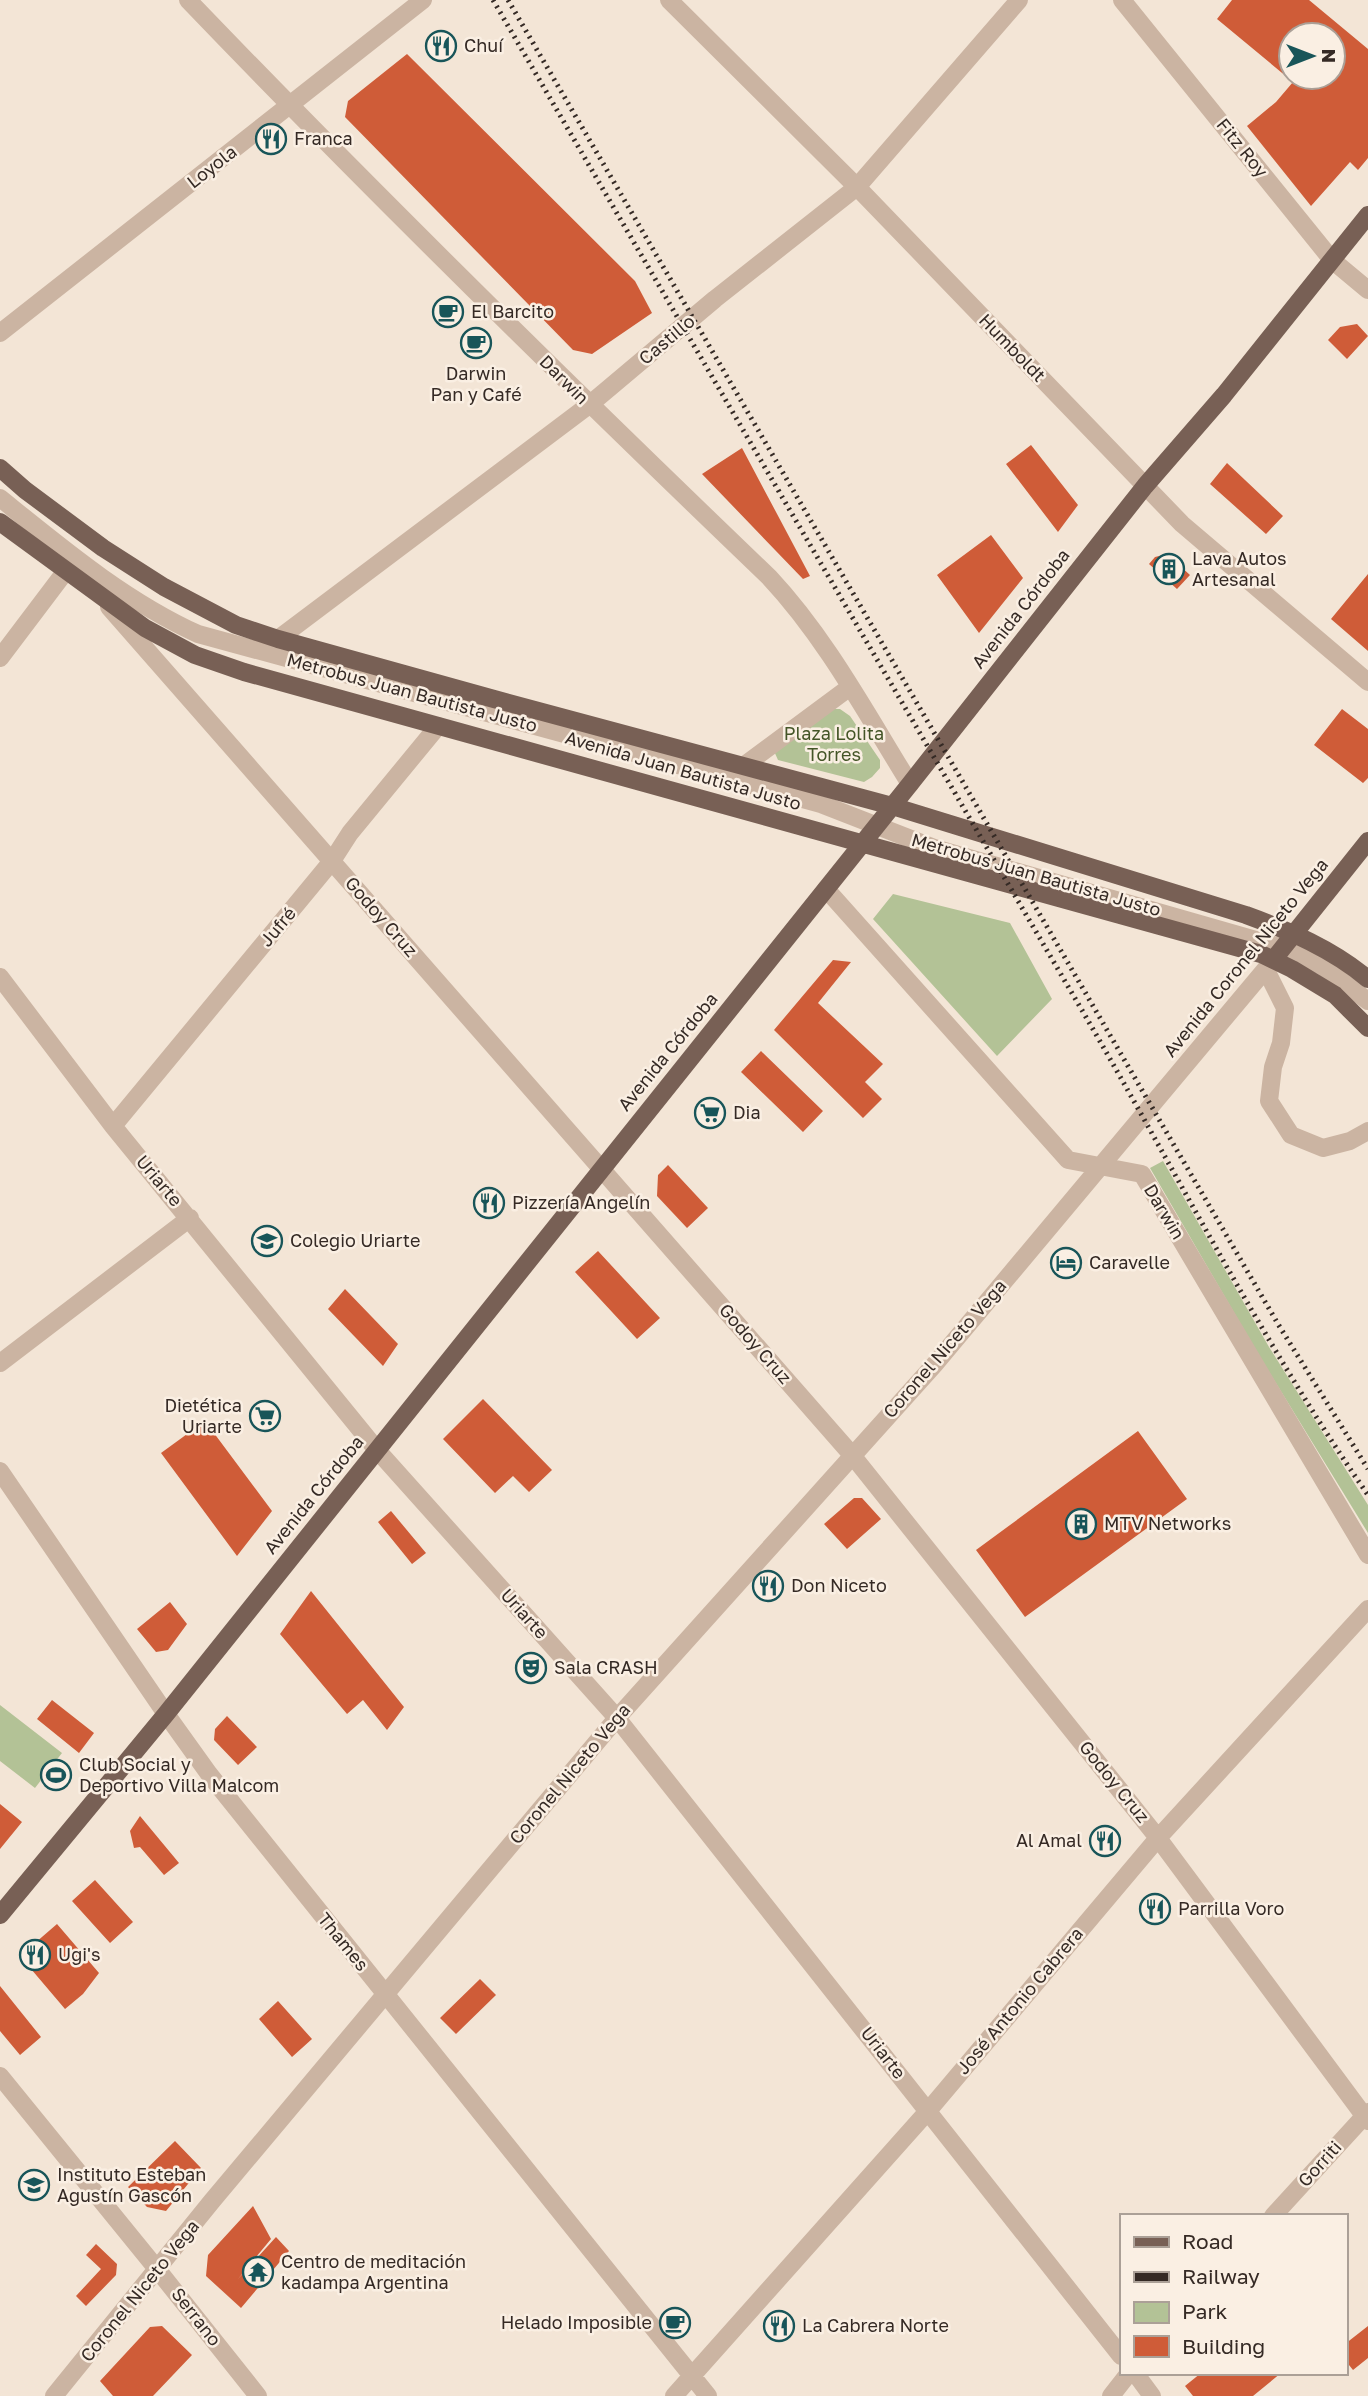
<svg xmlns="http://www.w3.org/2000/svg" width="1368" height="2396" font-family="'Golos Text',sans-serif">
<style>
.green{fill:#b3c296}
.building{fill:#cf5c38;fill-rule:evenodd}
.lines{fill:none;stroke-linecap:round;stroke-linejoin:round}
.minor{stroke:#cbb4a2;stroke-width:18}
.major{stroke:#786055;stroke-width:18}
.rail{stroke:#352a25;stroke-width:5;stroke-dasharray:2 5;stroke-linecap:butt}
.labels{text-anchor:middle;stroke-width:5;stroke-linejoin:round;paint-order:stroke}
.poi-label{font-size:18px;fill:#352a25;stroke:#faefe3;text-anchor:start}
.street-label{font-size:18px;fill:#352a25;stroke:#faefe3}
.park-label{font-size:18px;fill:#445527;stroke:#faefe3}
</style>
<rect width="100%" height="100%" fill="#f3e5d6"/>
<path class="green" d="M832,709H840L850,716L880,760V768L872,777L864,782L778,760L774,751Z
M893,894L1010,923L1052,999L997,1056L873,919Z
M1163,1161L1269,1347L1368,1505V1533L1258,1354L1150,1168Z
M0,1705L62,1753L35,1788L0,1761Z"/>
<path class="building" d="M1232,0H1309L1368,49V158L1358,170L1350,162L1311,206L1247,126L1276,102L1293,82L1217,19ZM1291,35H1333V77H1291Z
M407,54L635,281L652,313L592,354L573,350L345,117L348,101Z
M1357,324L1368,336L1347,359L1328,340L1340,327Z
M1031,445L1078,505L1058,532L1006,464Z
M742,448L810,576L803,579L702,474Z
M1227,463L1283,516L1266,534L1210,484Z
M991,535L1023,578L979,633L937,575Z
M1167,554L1190,575L1177,589L1149,564L1155,557Z
M1368,574V651L1331,619Z
M1342,709L1368,729V778L1363,783L1314,745Z
M833,960L851,962L818,1003L883,1064L865,1082L882,1099L863,1118L774,1030Z
M761,1051L823,1111L803,1132L741,1072Z
M668,1165L708,1208L687,1228L657,1196L658,1175Z
M598,1251L660,1318L637,1339L575,1272Z
M345,1289L398,1344L383,1366L328,1309Z
M483,1399L552,1470L529,1492L513,1476L495,1493L443,1439Z
M205,1421L272,1511L237,1556L161,1453Z
M1138,1431L1187,1499L1025,1617L976,1550Z
M854,1498H862L881,1519L847,1549L824,1524Z
M391,1511L426,1553L412,1564L378,1522Z
M311,1591L404,1707L387,1730L363,1700L347,1714L280,1634Z
M170,1602L187,1624L168,1650L156,1652L137,1629Z
M52,1700L94,1733L79,1753L37,1719Z
M227,1716L257,1747L238,1765L214,1740L215,1729Z
M0,1804L22,1822L0,1849Z
M140,1816L179,1863L164,1875L140,1847L134,1848L130,1831Z
M95,1880L133,1922L110,1943L72,1901Z
M57,1924L99,1973L83,1994L65,2009L20,1956Z
M480,1979L496,1995L456,2034L440,2018Z
M0,1986L41,2037L20,2055L0,2031Z
M278,2001L312,2039L292,2057L259,2019Z
M175,2141L201,2168L166,2211L147,2207L128,2187Z
M253,2206L271,2239L238,2279L276,2237L289,2251L241,2308L206,2276L208,2255Z
M96,2244L117,2264L116,2275L86,2306L76,2296L101,2269L86,2255Z
M162,2326L192,2355L153,2396H113L100,2381L150,2327Z
M1368,2326V2358L1353,2370L1345,2360V2344Z
M1201,2373H1281L1253,2396H1193L1185,2386Z"/>
<g class="lines">
<path class="minor" d="M188,0C377,197 572,388 769,577C826,638 866,713 910,784
M669,0L857,187L1182,524L1368,682
M1122,0L1332,260L1368,290
M0,333L423,0
M0,498C62,548 125,601 198,634L821,804L934,848L1284,948L1322,966L1368,1001
M109,607L852,1455L1158,1838L1368,2121
M278,639L589,405L715,299L857,187L1019,0
M0,658L65,572
M742,767L850,687
M826,889L1068,1160L1142,1174L1368,1555
M1266,970L1285,1008L1281,1043L1273,1067L1269,1101L1291,1135L1323,1148L1350,1141L1368,1131
M0,977L113,1126L377,1450L617,1718L1121,2356
M113,1126L332,861L350,833L438,726
M0,1363L190,1218
M0,1471L166,1714L209,1774L708,2396
M0,2076L157,2269L258,2396
M1273,2216L1368,2112
M1135,2373L1152,2396
M54,2396L212,2201L617,1718L935,1364L1274,959
M674,2396L928,2111L1158,1838L1368,1609
M1111,2396L1129,2373"/>
<path class="major" d="M0,468L25,490L103,548L164,587L236,625L278,639L494,699L892,806L1246,915C1290,931 1332,949 1368,979
M0,522L145,628L195,655L244,672L1261,954L1292,969L1335,995L1368,1028
M1274,959L1368,841
M0,1915L166,1714L910,784L1145,486L1224,395L1368,215"/>
<path class="rail" d="M493,0C687,334 881,667 1076,1000C1173,1165 1259,1338 1368,1495
M508,0L1278,1324L1368,1469"/>
</g>
<defs>
<g id="restaurant-ring" transform="scale(1.575)"><circle r="9.5" fill="#faefe3" stroke="#185559" stroke-width="1.5"/><path d="M-5-6h1v4h1v-4h1v4h1v-4h1v5L-1.5 .5V6h-2V.5L-5-1ZM5-6V6H3V1.5H1.5Q1.5-4 5-6Z" fill="#185559"/></g>
<g id="cafe-ring" transform="scale(1.575)"><circle r="9.5" fill="#faefe3" stroke="#185559" stroke-width="1.5"/><path d="M-5.5-4.5H6V0H3Q3 3.5 0 3.5H-2.5Q-5.5 3.5-5.5 0ZM3-3.2v2h1.7v-2ZM-6 4.5H4V6H-6Z" fill="#185559"/></g>
<g id="building-ring" transform="scale(1.575)"><circle r="9.5" fill="#faefe3" stroke="#185559" stroke-width="1.5"/><path d="M-4-6H4V6H1V3H-1V6H-4ZM-2.5-4.3h1.7v1.8h-1.7ZM.8-4.3h1.7v1.8H.8ZM-2.5-1h1.7V.8h-1.7ZM.8-1h1.7V.8H.8Z" fill="#185559"/></g>
<g id="supermarket-ring" transform="scale(1.575)"><circle r="9.5" fill="#faefe3" stroke="#185559" stroke-width="1.5"/><path d="M-6-5.5h2.5l.6 2H6L4.5 2H-2.5L-4.4-4H-6ZM-1.5 3.2a1.3 1.3 0 1 0 .1 0ZM3 3.2a1.3 1.3 0 1 0 .1 0Z" fill="#185559"/></g>
<g id="school-ring" transform="scale(1.575)"><circle r="9.5" fill="#faefe3" stroke="#185559" stroke-width="1.5"/><path d="M0-5L7-2L0 1L-7-2ZM-4 1L0 2.5L4 1V4Q0 6-4 4Z" fill="#185559"/></g>
<g id="hotel-ring" transform="scale(1.575)"><circle r="9.5" fill="#faefe3" stroke="#185559" stroke-width="1.5"/><path d="M-6-4.5h1.5V1H6V5H4.5V3h-9V5H-6ZM-4 0a1.8 1.8 0 1 1 3.6 0ZM.5 0V-2.5h3Q6-2.5 6 0Z" fill="#185559"/></g>
<g id="theatre-ring" transform="scale(1.575)"><circle r="9.5" fill="#faefe3" stroke="#185559" stroke-width="1.5"/><path d="M-5-5.5Q0-4 5-5.5V0Q5 5 0 6Q-5 5-5 0ZM-3.3-2.5H-1v1.5H-3.3ZM1-2.5H3.3v1.5H1ZM-2.8 1Q0 5.5 2.8 1Z" fill="#185559"/></g>
<g id="stadium-ring" transform="scale(1.575)"><circle r="9.5" fill="#faefe3" stroke="#185559" stroke-width="1.5"/><path d="M0-5a6.5 5 0 1 0 0 10a6.5 5 0 1 0 0-10ZM-3.5-1.8h7v3.6h-7Z" fill="#185559"/></g>
<g id="temple-ring" transform="scale(1.575)"><circle r="9.5" fill="#faefe3" stroke="#185559" stroke-width="1.5"/><path d="M0-6L5-2H3V0L6.5 2.5H4V6H1.5V3h-3V6H-4V2.5H-6.5L-3 0V-2H-5Z" fill="#185559"/></g>
</defs>
<g fill-rule="evenodd">
<use href="#restaurant-ring" x="441" y="46"/>
<use href="#restaurant-ring" x="271" y="139"/>
<use href="#cafe-ring" x="448" y="312"/>
<use href="#cafe-ring" x="476" y="343"/>
<use href="#building-ring" x="1169" y="569"/>
<use href="#supermarket-ring" x="710" y="1113"/>
<use href="#restaurant-ring" x="489" y="1203"/>
<use href="#school-ring" x="267" y="1241"/>
<use href="#hotel-ring" x="1066" y="1263"/>
<use href="#supermarket-ring" x="265" y="1416"/>
<use href="#building-ring" x="1081" y="1524"/>
<use href="#restaurant-ring" x="768" y="1586"/>
<use href="#theatre-ring" x="531" y="1668"/>
<use href="#stadium-ring" x="56" y="1775"/>
<use href="#restaurant-ring" x="1105" y="1841"/>
<use href="#restaurant-ring" x="1155" y="1909"/>
<use href="#restaurant-ring" x="35" y="1955"/>
<use href="#school-ring" x="34" y="2185"/>
<use href="#temple-ring" x="258" y="2272"/>
<use href="#cafe-ring" x="675" y="2323"/>
<use href="#restaurant-ring" x="779" y="2326"/>
</g>
<g class="labels">
<g class="poi-label">
<text x="464" y="52">Chuí</text>
<text x="294" y="145">Franca</text>
<text x="471" y="318">El Barcito</text>
<text x="476" y="380" text-anchor="middle">Darwin<tspan x="476" dy="21">Pan y Café</tspan></text>
<text x="1192" y="565">Lava Autos<tspan x="1192" dy="21">Artesanal</tspan></text>
<text x="733" y="1119">Dia</text>
<text x="512" y="1209">Pizzería Angelín</text>
<text x="290" y="1247">Colegio Uriarte</text>
<text x="1089" y="1269">Caravelle</text>
<text x="242" y="1412" text-anchor="end">Dietética<tspan x="242" dy="21">Uriarte</tspan></text>
<text x="1104" y="1530">MTV Networks</text>
<text x="791" y="1592">Don Niceto</text>
<text x="554" y="1674">Sala CRASH</text>
<text x="79" y="1771">Club Social y<tspan x="79" dy="21">Deportivo Villa Malcom</tspan></text>
<text x="1082" y="1847" text-anchor="end">Al Amal</text>
<text x="1178" y="1915">Parrilla Voro</text>
<text x="58" y="1961">Ugi's</text>
<text x="57" y="2181">Instituto Esteban<tspan x="57" dy="21">Agustín Gascón</tspan></text>
<text x="281" y="2268">Centro de meditación<tspan x="281" dy="21">kadampa Argentina</tspan></text>
<text x="652" y="2329" text-anchor="end">Helado Imposible</text>
<text x="802" y="2332">La Cabrera Norte</text>
</g>
<g class="street-label">
<text transform="translate(1242 148) rotate(51)" y="6">Fitz Roy</text>
<text transform="translate(212 167) rotate(-38)" y="6">Loyola</text>
<text transform="translate(667 340) rotate(-40)" y="6">Castillo</text>
<text transform="translate(1012 348) rotate(46)" y="6">Humboldt</text>
<text transform="translate(564 380) rotate(45)" y="6">Darwin</text>
<text transform="translate(1021 609) rotate(-52)" y="6">Avenida Córdoba</text>
<text transform="translate(412 693) rotate(15)" y="6">Metrobus Juan Bautista Justo</text>
<text transform="translate(683 771) rotate(16)" y="6">Avenida Juan Bautista Justo</text>
<text transform="translate(1036 875) rotate(16)" y="6">Metrobus Juan Bautista Justo</text>
<text transform="translate(381 917) rotate(49)" y="6">Godoy Cruz</text>
<text transform="translate(278 927) rotate(-50)" y="6">Jufré</text>
<text transform="translate(1246 958) rotate(-51)" y="6">Avenida Coronel Niceto Vega</text>
<text transform="translate(668 1052) rotate(-51)" y="6">Avenida Córdoba</text>
<text transform="translate(159 1181) rotate(50)" y="6">Uriarte</text>
<text transform="translate(1164 1212) rotate(59)" y="6">Darwin</text>
<text transform="translate(755 1344) rotate(49)" y="6">Godoy Cruz</text>
<text transform="translate(945 1349) rotate(-49)" y="6">Coronel Niceto Vega</text>
<text transform="translate(314 1495) rotate(-51)" y="6">Avenida Córdoba</text>
<text transform="translate(524 1614) rotate(48)" y="6">Uriarte</text>
<text transform="translate(570 1774) rotate(-50)" y="6">Coronel Niceto Vega</text>
<text transform="translate(1114 1782) rotate(51)" y="6">Godoy Cruz</text>
<text transform="translate(343 1942) rotate(51)" y="6">Thames</text>
<text transform="translate(1020 2001) rotate(-50)" y="6">José Antonio Cabrera</text>
<text transform="translate(883 2053) rotate(52)" y="6">Uriarte</text>
<text transform="translate(1320 2164) rotate(-48)" y="6">Gorriti</text>
<text transform="translate(140 2291) rotate(-51)" y="6">Coronel Niceto Vega</text>
<text transform="translate(196 2317) rotate(52)" y="6">Serrano</text>
</g>
<g class="park-label">
<text x="834" y="740">Plaza Lolita<tspan x="834" dy="21">Torres</tspan></text>
</g>
</g>
<rect x="1120" y="2214" width="228" height="161" fill="#faefe3" stroke="#aba097" stroke-width="2"/>
<rect x="1134" y="2237" width="35" height="10" fill="#786055" stroke="#aba097" stroke-width="2"/>
<text x="1182" y="2249" font-size="21" fill="#352a25">Road</text>
<rect x="1134" y="2272" width="35" height="10" fill="#352a25" stroke="#aba097" stroke-width="2"/>
<text x="1182" y="2284" font-size="21" fill="#352a25">Railway</text>
<rect x="1134" y="2302" width="35" height="21" fill="#b3c296" stroke="#aba097" stroke-width="2"/>
<text x="1182" y="2319" font-size="21" fill="#352a25">Park</text>
<rect x="1134" y="2336" width="35" height="21" fill="#cf5c38" stroke="#aba097" stroke-width="2"/>
<text x="1182" y="2354" font-size="21" fill="#352a25">Building</text>
<g transform="translate(1312 56) rotate(90)"><circle r="33" fill="#faefe3" stroke="#aba097" stroke-width="2"/>
<path d="M0-5L12 26L0 18L-12 26Z" fill="#185559"/>
<text y="-10" font-size="19" font-weight="bold" text-anchor="middle" fill="#352a25">N</text>
</g>
</svg>
